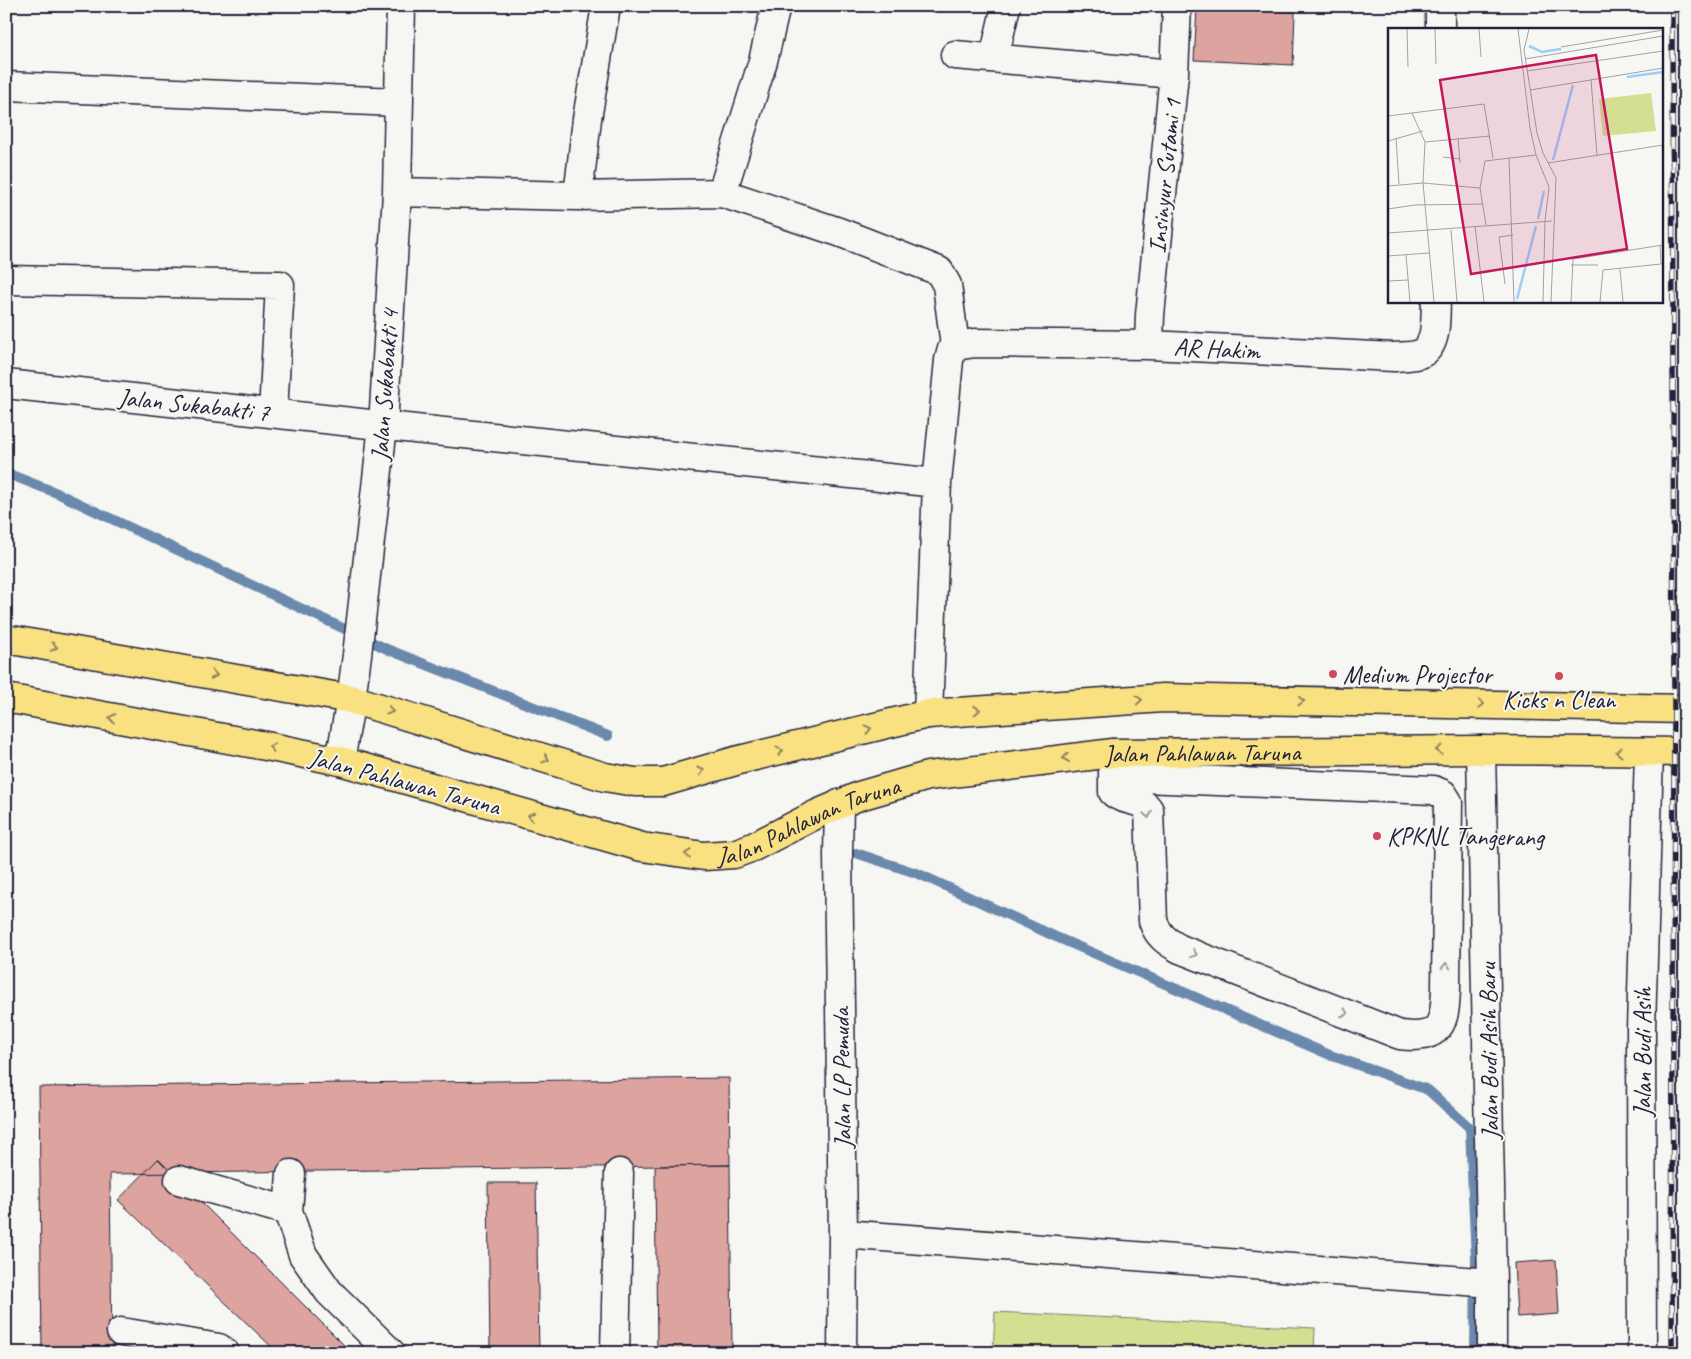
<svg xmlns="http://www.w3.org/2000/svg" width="1691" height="1359" font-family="Caveat,sans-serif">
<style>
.green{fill:#d4df92;stroke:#7b8066}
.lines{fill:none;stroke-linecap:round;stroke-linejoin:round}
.stream{stroke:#6b89ad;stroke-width:10}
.building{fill:#dda39f;stroke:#22223b}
.minor-casing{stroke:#22223b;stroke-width:31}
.major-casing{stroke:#22223b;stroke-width:31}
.minor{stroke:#f6f6f2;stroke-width:28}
.major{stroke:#f9e181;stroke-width:28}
.rail-casing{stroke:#22223b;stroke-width:5.5}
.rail{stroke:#f6f6f2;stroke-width:4;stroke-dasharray:11;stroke-linecap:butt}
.oneway{stroke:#8e825e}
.oneway2{stroke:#9797a0}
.poi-dot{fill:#d1495b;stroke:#f6f6f2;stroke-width:2}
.labels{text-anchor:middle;stroke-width:4;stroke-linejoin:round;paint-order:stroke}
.street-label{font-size:25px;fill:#22223b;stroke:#f6f6f2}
.poi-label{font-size:25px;fill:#22223b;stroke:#f6f6f2;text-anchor:start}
.inset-river{fill:none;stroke:#9ccef9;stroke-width:2.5}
.inset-road{fill:none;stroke:#a1a1a9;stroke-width:1}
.view{fill:#c2185b;fill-opacity:0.15;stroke:#c2185b;stroke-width:2.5}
.inset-edge{fill:none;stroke:#22223b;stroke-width:2.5}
</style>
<rect width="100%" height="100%" fill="#f6f6f2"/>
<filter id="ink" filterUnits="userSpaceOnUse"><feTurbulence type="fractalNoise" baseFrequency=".02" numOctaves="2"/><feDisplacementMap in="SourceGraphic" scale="10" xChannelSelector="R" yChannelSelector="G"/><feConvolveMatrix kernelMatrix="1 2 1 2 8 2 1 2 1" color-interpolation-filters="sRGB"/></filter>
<g filter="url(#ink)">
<path class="green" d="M995,1312L1315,1328L1314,1353H993Z"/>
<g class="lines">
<path class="stream" d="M6,473L57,493L389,650L608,736
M856,853L919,874L1056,937L1330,1055L1428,1090L1470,1128L1476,1260L1475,1353"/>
</g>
<path class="building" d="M1197,8L1295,12L1293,65L1194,60Z
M729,1078L730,1165L110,1174L112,1353H42L39,1087Z
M158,1159L352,1353H278L118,1200Z
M730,1165L732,1353H657L655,1166Z
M488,1183H536L539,1353H490Z
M1556,1260L1559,1314L1517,1317L1514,1263Z"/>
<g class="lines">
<g class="minor-casing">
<path id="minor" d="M1440,29V6
M955,55L1174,74
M994,58L1006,6
M6,86L398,102
M397,192L578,196L722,193L839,232L939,271L947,285L955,346L952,349L949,360L937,483L928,714
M722,193L763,61L776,6
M578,196L587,119L606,6
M6,280L280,285L273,413
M1149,345L1150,315L1174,74L1177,6
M955,346L975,343L1149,345L1394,357C1402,356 1414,357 1422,353C1438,344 1435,317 1436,301
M6,384L415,429L937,483
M1481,750L1492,1283V1353
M1113,753V792C1123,802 1142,798 1149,810L1153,921C1158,936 1167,942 1180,949L1400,1035C1441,1040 1445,1024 1446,988L1448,802L1443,794L1433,790L1143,778L1125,780L1113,789
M340,761L351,699L357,655L383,426L397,192L401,6
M839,804L838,854L843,1234L842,1353
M291,1174L288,1211L303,1255L329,1292L391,1353
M179,1180L288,1211
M843,1234L1492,1283
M121,1332L219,1348L225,1353
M615,1353L619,1173
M1642,1353L1641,1029L1649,752"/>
</g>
<g class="major-casing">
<g id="major">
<path d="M6,639L351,699L605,777L635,782H663L739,760L928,714L1163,698L1685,709"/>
<path id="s1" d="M6,698L266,746L340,761L642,847L704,856L734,854L753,847L817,814L859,796L928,776L1113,753L1481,750L1685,752"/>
</g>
</g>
<use href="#minor" class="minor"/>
<use href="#major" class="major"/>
<g class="rail-casing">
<path id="rail" d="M1672,6L1674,709L1672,1353"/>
</g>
<use href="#rail" class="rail"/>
</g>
<defs><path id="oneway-chevron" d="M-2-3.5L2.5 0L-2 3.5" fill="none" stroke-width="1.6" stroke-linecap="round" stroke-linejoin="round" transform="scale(1.25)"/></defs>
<g class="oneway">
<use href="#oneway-chevron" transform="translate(54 647) rotate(10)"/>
<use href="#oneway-chevron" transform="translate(214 675) rotate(10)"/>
<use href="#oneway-chevron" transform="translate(1139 700) rotate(-4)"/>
<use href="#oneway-chevron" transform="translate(1301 701) rotate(1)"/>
<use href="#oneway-chevron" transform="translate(1481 704) rotate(1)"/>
<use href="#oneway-chevron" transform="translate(977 710) rotate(-4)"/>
<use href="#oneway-chevron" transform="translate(390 711) rotate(17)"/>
<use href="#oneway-chevron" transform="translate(112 718) rotate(-170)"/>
<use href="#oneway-chevron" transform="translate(868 729) rotate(-14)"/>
<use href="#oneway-chevron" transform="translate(272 747) rotate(-168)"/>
<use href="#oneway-chevron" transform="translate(1439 750) rotate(179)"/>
<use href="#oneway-chevron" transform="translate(780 751) rotate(-13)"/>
<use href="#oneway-chevron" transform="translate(1619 752) rotate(-179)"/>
<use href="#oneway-chevron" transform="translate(1066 758) rotate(173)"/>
<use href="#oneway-chevron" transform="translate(546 759) rotate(17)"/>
<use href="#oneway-chevron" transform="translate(701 771) rotate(-16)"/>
<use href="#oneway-chevron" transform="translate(531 816) rotate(-164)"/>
<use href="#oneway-chevron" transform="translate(688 854) rotate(-173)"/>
</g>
<g class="oneway2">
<use href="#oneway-chevron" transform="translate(1148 815) rotate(80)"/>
<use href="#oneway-chevron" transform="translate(1194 954) rotate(21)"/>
<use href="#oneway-chevron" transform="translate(1446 966) rotate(-90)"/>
<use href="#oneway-chevron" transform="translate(1345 1013) rotate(21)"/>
</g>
</g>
<g class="poi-dot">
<circle cx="1333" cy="674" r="5"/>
<circle cx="1559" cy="676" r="5"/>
<circle cx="1377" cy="836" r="5"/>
</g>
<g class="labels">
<g class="street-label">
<text transform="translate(1164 176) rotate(-84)" y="9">Insinyur Sutami 1</text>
<text transform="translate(1217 348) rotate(3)" y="9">AR Hakim</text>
<text transform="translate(384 385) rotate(-86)" y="9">Jalan Sukabakti 4</text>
<text transform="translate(194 404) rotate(6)" y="9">Jalan Sukabakti 7</text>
<text dy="9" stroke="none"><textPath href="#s1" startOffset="1232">Jalan Pahlawan Taruna</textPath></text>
<text transform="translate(405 781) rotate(15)" y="9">Jalan Pahlawan Taruna</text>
<text dy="9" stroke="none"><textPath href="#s1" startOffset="828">Jalan Pahlawan Taruna</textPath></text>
<text transform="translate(1488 1051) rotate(-91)" y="9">Jalan Budi Asih Baru</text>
<text transform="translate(1642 1052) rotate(-90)" y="9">Jalan Budi Asih</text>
<text transform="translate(841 1078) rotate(-91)" y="9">Jalan LP Pemuda</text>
</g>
<g class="poi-label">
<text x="1343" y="683">Medium Projector</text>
<text x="1559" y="708" text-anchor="middle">Kicks n Clean</text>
<text x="1387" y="845">KPKNL Tangerang</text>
</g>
</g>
<g transform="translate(1388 28)">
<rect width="275" height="275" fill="#f6f6f2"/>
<path d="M263,65L268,103L215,108L211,71Z" fill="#d4df92"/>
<path class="inset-river" d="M141,18L154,24L173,21M239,49L275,44M165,132L185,57M150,191L156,163M129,271L148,198"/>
<path class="inset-road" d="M19,1L20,39M47,1L48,36M91,1L93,29M130,1L142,100L148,127L161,159L157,193L155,274M141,1L136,22L149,105L155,125L168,150L163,274M173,19L275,2M137,31L275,8M139,43L275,23M203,52L209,127M142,62L275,40M24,85L37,114L35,155L46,274M0,88L96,76L105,130M8,110L11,156M70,110L72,135M0,113L35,103M37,114L102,108M55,129L72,131M121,130L126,274M160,135L275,117M0,158L35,155L92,160M0,181L27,177L95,176M98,197L92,160L97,133L148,127M87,198L96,274M63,202L69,274M0,205L164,193M18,227L22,274M0,228L41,225M183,237H210M232,241L235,274M0,253L20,252M117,256L111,209L125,207M183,274L185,231L275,217M212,274L215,242L273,236L272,217"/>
<path class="view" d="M208,27L239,221L83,246L52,52Z"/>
<rect width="275" height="275" class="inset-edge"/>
</g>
<rect width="1691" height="1359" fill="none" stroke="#f6f6f2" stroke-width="25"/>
<rect x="12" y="12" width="1666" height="1334" fill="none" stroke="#22223b" stroke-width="2" filter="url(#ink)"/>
</svg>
